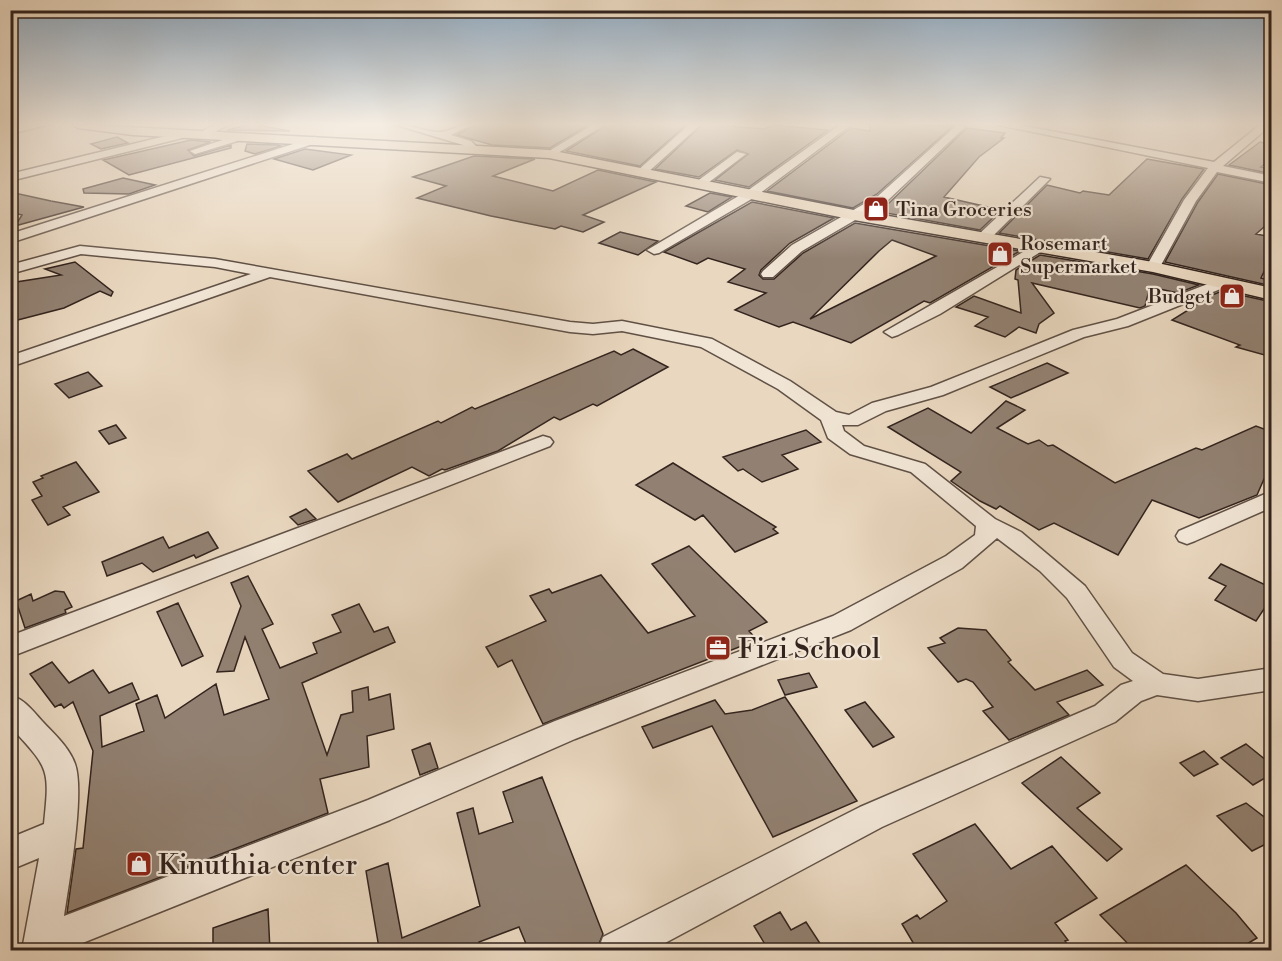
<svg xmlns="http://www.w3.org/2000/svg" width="1282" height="961" font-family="'Libre Bodoni',serif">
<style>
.building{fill:#928172;stroke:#33241e;stroke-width:1.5;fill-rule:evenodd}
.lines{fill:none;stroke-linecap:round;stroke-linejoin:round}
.minor-casing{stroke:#605146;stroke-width:3}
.major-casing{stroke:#33241e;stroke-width:3}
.minor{fill:#f1e5d5;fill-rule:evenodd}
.major{fill:#e9d7bf;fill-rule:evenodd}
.labels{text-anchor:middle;stroke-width:4.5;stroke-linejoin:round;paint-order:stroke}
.far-poi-label{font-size:20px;fill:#33241e;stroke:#f1e5d5;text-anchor:start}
.near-poi-label{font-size:28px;fill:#33241e;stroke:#f1e5d5;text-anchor:start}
</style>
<rect width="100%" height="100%" fill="#e9d7bf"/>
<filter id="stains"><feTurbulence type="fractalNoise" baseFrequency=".00333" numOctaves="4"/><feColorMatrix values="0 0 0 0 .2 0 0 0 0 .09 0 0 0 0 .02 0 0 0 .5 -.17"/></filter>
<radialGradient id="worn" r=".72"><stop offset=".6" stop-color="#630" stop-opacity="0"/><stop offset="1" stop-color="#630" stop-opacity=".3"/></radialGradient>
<path class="building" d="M251,124L290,131L227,130Z
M476,124H590L550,148L492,145L457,135Z
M608,124H687L640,166L566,151Z
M703,124L764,129L773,125L828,130L749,187L715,180L748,154L737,150L699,177L655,169Z
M870,124L953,126L877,194L853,208L767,191L851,128L870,131Z
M967,128L1005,133L1001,138H1004L979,157L944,197L1001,210L980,230L875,211L888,204Z
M117,137L128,143L101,149L91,144Z
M191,140L211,142L188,150L194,156L231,145V148L129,175L103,160Z
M1260,142L1272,145V158L1261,167L1272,169V174L1229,165Z
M247,144L278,145L281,146L255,154L245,151Z
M305,149L351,155L313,170L274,159Z
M474,156L535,159L493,176L553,191L598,170L656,182L583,215L604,222L583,232L561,226L555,229L491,216L417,198L446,186L413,177Z
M1147,159L1204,169L1182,199L1148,259L999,233L1047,185L1080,193L1083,191L1109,195Z
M1218,174L1272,185V220L1256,234L1272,237V255L1261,278L1272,281V286L1165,262L1198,202Z
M123,178L155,185L129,194L84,193L83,189Z
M10,192L51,201L84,207L15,226L22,215L10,212Z
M710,193L732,197L708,212L686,206Z
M752,202L834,218L790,243L761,270L759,275L763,279H774L803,253L855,223L1020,251L930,303L924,301L851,343L793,322L779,327L735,310L766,293L728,282L745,269L708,258L697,264L664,252ZM892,240L936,256L810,319L879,251Z
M620,232L658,241L638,255L599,243Z
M1040,255L1153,274L1199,285L1178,293L1150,287L1145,306L1140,308L1032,283L1054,313L1039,324L1036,333L1019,327L1005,337L975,326L988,317L956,307L974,296L1021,313L1018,280L1015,279L1016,270Z
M75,262L113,292L111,296L100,291L64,308L10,322V283L61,275L45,269Z
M1222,291L1272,302V357L1236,347L1240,345L1172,320L1206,299H1202Z
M633,349L668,367L597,406L593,404L560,420L554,417L498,451L445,470L442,469L429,476L412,467L338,502L308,471L347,454L352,459L438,421L441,423L472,407L475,409L614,351L621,355Z
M1047,363L1068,373L1011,398L990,387Z
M88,372L102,386L69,398L55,384Z
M1006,401L1025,410L997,428L1028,444L1039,440L1048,446L1053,445L1115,483L1196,448L1202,450L1256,426L1272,432V482L1264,479L1257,495L1199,518L1152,500L1118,555L1054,523L1039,530L1000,506L996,509L980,501L951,481L961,472L888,427L928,408L971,433Z
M116,425L126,438L109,444L99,431Z
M806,430L821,442L782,455L798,469L762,482L743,469L738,471L723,457Z
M76,462L99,492L63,507L70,515L48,525L32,500L42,496L33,482L43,478L41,476Z
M673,463L776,527L773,529L778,533L735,552L703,515L695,520L636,485Z
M306,509L316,519L298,525L290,517Z
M208,532L218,548L196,558L194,555L153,572L142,563L107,576L102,562L163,537L169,548Z
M689,546L767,622L749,631L757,640L543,724L512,660L498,667L486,647L546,621L530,596L549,589L552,593L601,575L648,633L695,616L652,564Z
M1221,564L1272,588V597L1256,621L1215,600L1226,586L1209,578Z
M248,576L273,624L262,629L280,668L317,653L313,643L341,632L332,615L359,604L374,632L388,627L395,642L302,683L327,755L341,715L353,712L352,691L368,687L369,700L390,694L394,729L367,736L369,767L320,779L328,813L67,913L76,849L83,848L93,751L73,702L64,708L61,704L55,707L30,674L52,662L69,683L93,670L109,693L132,683L139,699L100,716L102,747L144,731L136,704L157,695L165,718L216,684L224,715L269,699L245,637L234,671L217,672L241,606L231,583Z
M55,591L64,592L72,607L65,610L66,613L25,628L16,601L31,594L33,601Z
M178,603L203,656L182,666L157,612Z
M958,628L986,630L1011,660L1008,662L1035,690L1087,670L1103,685L1057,702L1069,715L1009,740L983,711L993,707L973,682L966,679L958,682L928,648L945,643L940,638Z
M809,673L817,687L785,695L778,680Z
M785,697L857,801L773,837L712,726L653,748L642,727L715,700L725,714L752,710Z
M865,702L894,737L873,747L845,710Z
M430,743L438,768L420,775L412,750Z
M1246,744L1272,765V774L1253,785L1221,758Z
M1204,751L1218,764L1194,776L1180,763Z
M1061,757L1100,793L1077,808L1122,849L1107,861L1022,783Z
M542,777L603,934L596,951H529L519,927L479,942L480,951H374L379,948L366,871L388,863L402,938L480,906L457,813L473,808L479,834L513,822L503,792Z
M1246,803L1272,823V841L1252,851L1217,816Z
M975,824L1011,869L1052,846L1097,898L1055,923L1068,940L1065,941L1072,951H918L902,924L917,915L920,919L947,901L913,854Z
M1186,865L1236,913L1257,938L1235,951H1135L1100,915Z
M268,909L270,951H213V928Z
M780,912L791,930L806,922L825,951H769L754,926Z"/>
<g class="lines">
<g class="minor-casing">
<path id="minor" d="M31,124H51L10,134V128Z
M217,124H231L216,131L222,134V138H214L202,131Z
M393,124C409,124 429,133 441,132C452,131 459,124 474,124L451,135L471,141L478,148L469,150L463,145Z
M594,124H606L553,156L544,154Z
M690,124H701L645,175H637V171Z
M841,124H852L755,197L659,253L654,254L647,250L747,191Z
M994,124H1014L1214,162L1261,124H1272L1223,166L1272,176V183L1217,172L1196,201L1160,267L1153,271L1146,267L1184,200L1208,168Z
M957,125L965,127L886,202L802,251L773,277H763L761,274L763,271L792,245L878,196Z
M186,131L191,134L190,136L10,181V174Z
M240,134L245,137L244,139L195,154L190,151Z
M315,137L320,140L319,142L10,243V234Z
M737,152L746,154L704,186H696V182Z
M1040,177L1050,179L988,241H978V235Z
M1037,244L1042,245V251L940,314L898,335L892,337L884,332Z
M80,246L215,259L570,322L593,324L622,321L712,339L790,381L836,412L849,415L872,403L931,387L1073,330L1117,319L1218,280H1228L1230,283L1228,286L1128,326L1084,337L943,395L886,411L858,425H842L844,431L864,446L925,464L995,519L1021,532L1085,586L1132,653L1163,674L1198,679L1272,668V690L1198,701L1157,695L1141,701L1115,722L882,827L652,950H598L603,937L860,807L1095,706L1121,685L1133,681L1114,667L1067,598L1040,571L997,538L962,568L851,630L575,739L390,820L65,950H22L39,858L10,870V838L44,824C50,767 49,769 10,726V695C24,699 32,710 42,721C54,734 69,747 75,764C85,792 69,883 64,916L368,800L555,721L833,616L946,556L975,535L976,526L911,472L850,454L828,438L821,420L778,389L701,347L622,331L593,334L570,332L270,277L10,367V356L251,274L215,267L81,254L10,274V265Z
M543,436L550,438L553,442L550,446L10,657V636Z
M1272,491V507L1195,541L1187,544L1179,541L1176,536L1179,531Z"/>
</g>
<g class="major-casing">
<path id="major" d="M72,124L549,150L854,210L1153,262L1272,288V300L1153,272L854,220L549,158L133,135L78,128Z"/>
</g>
<use href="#minor" class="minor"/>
<use href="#major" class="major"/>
</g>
<linearGradient id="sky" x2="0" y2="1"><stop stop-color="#8faac2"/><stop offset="0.48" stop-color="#f5ede2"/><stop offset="1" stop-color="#f5ede2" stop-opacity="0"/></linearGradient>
<rect width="1282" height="259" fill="url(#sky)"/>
<defs>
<g id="shop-square" transform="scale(1.35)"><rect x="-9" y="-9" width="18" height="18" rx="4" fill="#8f2418" stroke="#f1e5d5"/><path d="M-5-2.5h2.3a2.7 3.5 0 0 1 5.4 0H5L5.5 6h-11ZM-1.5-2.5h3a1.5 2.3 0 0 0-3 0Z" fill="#fff"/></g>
<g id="office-square" transform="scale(1.35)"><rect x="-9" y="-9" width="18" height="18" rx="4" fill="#8f2418" stroke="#f1e5d5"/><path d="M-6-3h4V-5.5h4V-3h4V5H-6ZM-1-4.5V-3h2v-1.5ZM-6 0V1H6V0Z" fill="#fff"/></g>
</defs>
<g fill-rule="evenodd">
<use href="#shop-square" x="876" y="209"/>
<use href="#shop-square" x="1000" y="254"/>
<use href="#shop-square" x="1232" y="296"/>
<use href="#office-square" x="718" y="648"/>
<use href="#shop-square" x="139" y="864"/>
</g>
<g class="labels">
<g class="far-poi-label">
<text x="896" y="216">Tina Groceries</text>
<text x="1020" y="250">Rosemart<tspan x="1020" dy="23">Supermarket</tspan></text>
<text x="1212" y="303" text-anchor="end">Budget</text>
</g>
<g class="near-poi-label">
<text x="738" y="658">Fizi School</text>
<text x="158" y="874">Kinuthia center</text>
</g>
</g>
<rect width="1282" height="961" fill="none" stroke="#e9d7bf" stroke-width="36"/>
<rect x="12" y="12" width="1258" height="937" fill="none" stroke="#33241e" stroke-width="3"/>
<rect x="18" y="18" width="1246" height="925" fill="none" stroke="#33241e" stroke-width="1.5"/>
<rect width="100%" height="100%" filter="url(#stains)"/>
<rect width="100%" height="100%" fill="url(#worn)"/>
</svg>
